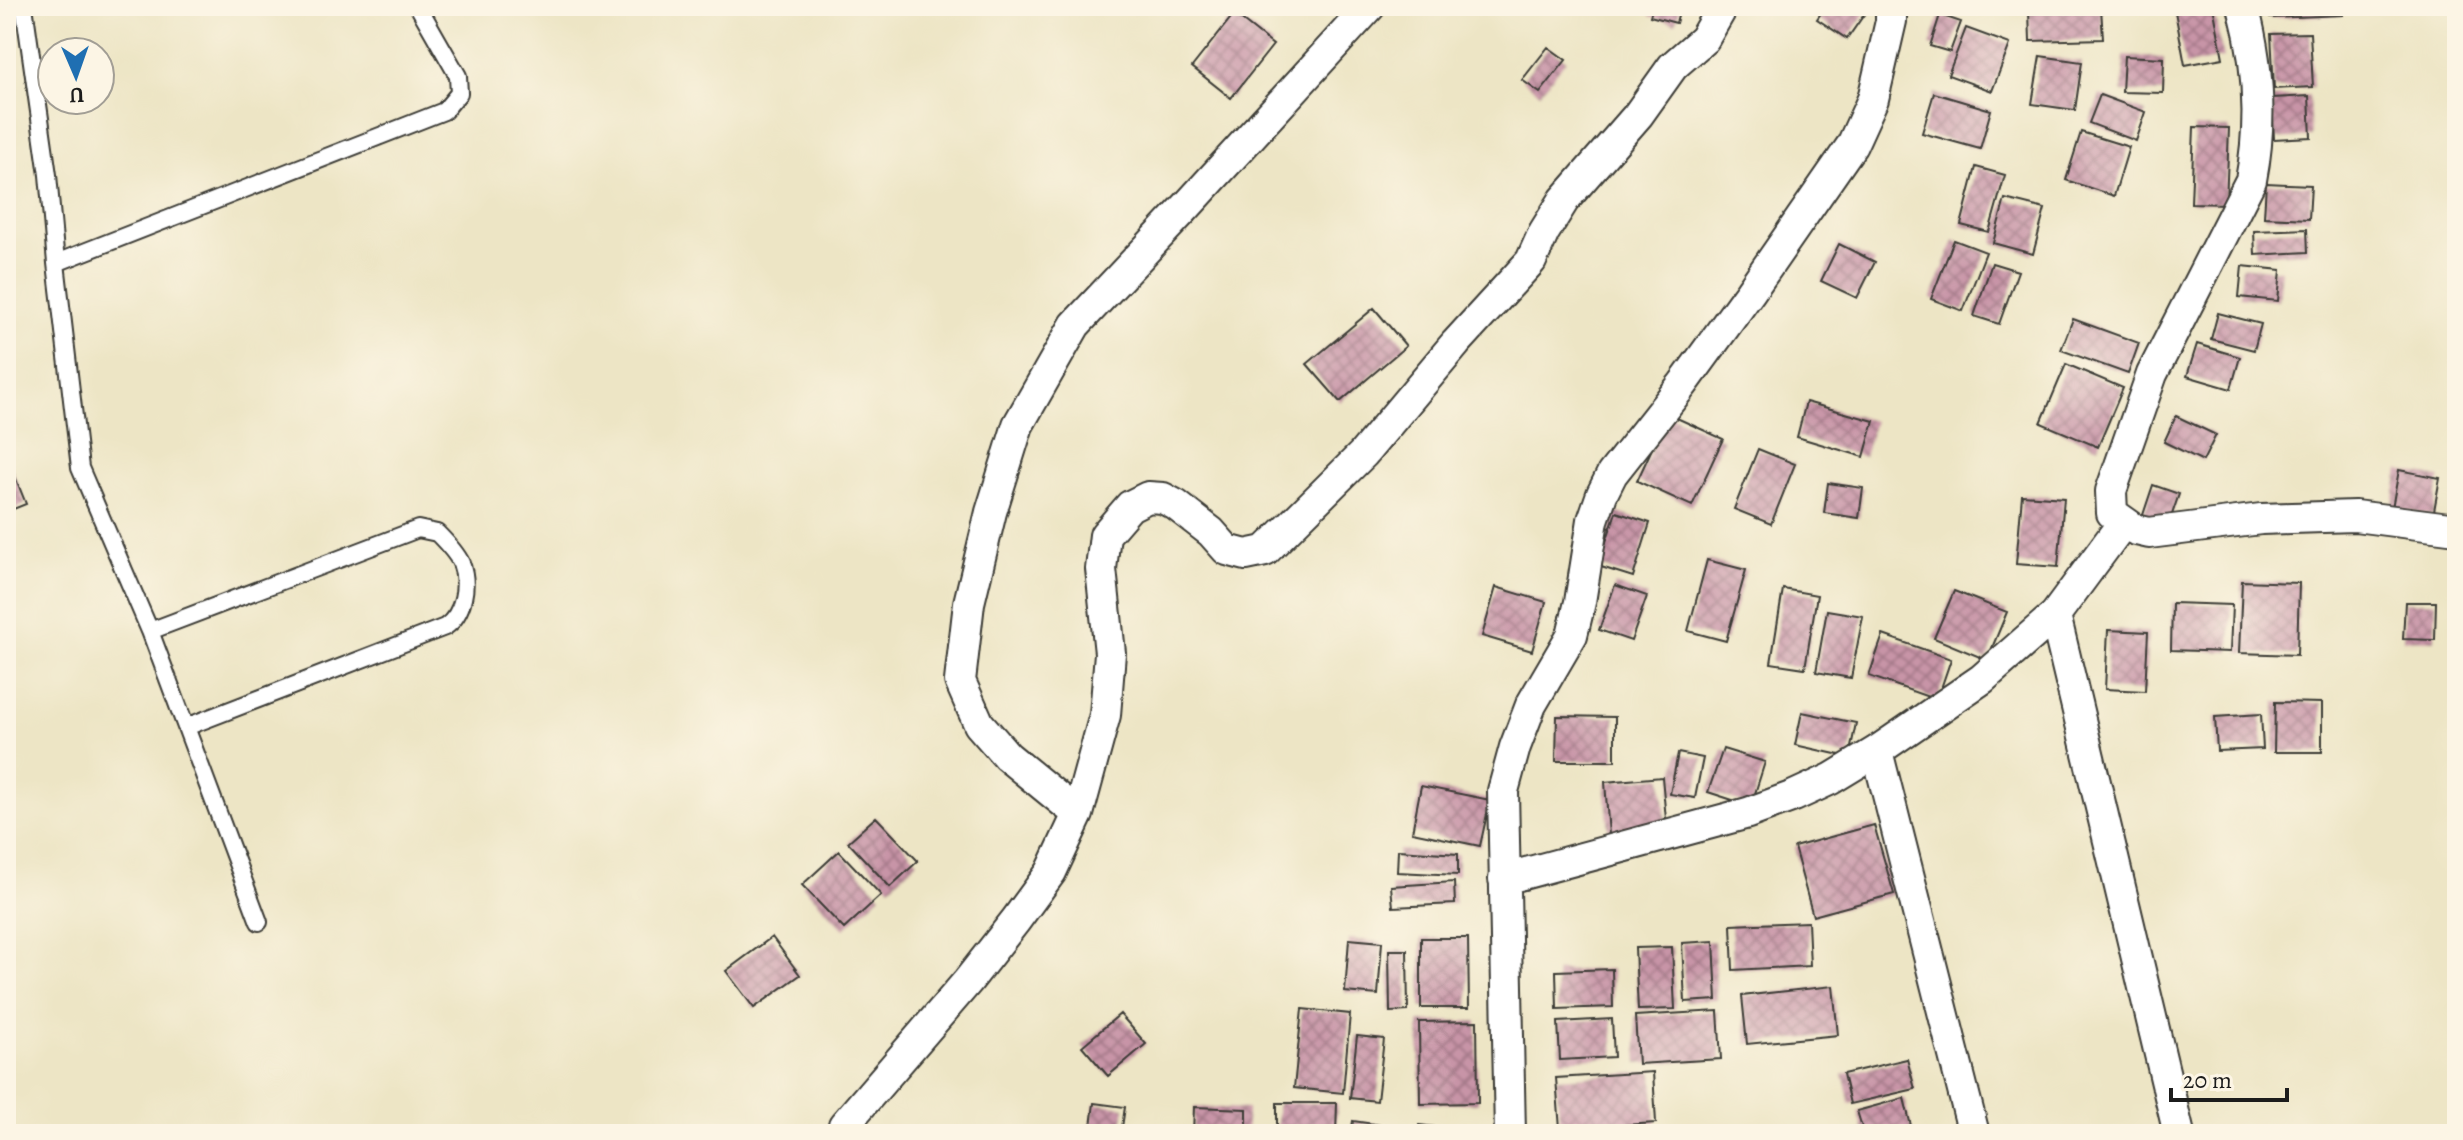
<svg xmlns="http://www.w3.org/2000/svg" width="2463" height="1140" font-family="Alegreya,serif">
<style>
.building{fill:url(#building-cross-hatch)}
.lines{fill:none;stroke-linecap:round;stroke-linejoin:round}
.service-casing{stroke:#3b3a35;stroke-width:20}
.minor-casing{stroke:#3b3a35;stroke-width:34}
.service{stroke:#fff;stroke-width:16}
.minor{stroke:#fff;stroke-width:30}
</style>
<defs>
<pattern id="building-cross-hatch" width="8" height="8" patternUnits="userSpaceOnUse" patternTransform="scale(2)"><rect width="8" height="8" fill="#c894a7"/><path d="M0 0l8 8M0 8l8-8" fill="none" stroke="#a27887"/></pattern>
</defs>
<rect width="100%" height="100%" fill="#fcf5e5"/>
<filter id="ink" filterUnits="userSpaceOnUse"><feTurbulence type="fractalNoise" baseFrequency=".0125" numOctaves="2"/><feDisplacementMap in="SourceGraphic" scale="16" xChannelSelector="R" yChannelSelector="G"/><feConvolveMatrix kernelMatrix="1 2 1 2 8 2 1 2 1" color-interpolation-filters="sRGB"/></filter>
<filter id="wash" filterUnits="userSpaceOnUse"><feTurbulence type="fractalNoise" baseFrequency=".006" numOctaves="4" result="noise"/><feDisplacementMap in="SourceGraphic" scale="32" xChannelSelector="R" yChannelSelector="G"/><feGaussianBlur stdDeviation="1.8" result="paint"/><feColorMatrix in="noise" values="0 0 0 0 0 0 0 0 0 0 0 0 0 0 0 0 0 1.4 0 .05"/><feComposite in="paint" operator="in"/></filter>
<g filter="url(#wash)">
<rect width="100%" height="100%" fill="#ede5c5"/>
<g id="blocks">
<path class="building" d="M1653,6H1681L1676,23L1650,16Z
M1826,6H1870L1847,39L1817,19Z
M2174,6H2213L2223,58L2185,65Z
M2269,6H2343V15L2270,18Z
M2101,8L2103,39L2030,41L2029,10Z
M1234,14L1273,45L1231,98L1192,67Z
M1940,15L1961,22L1950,52L1930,46Z
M1966,28L2010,44L1992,91L1948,75Z
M2310,33L2313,87L2274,89L2271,34Z
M1548,47L1566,60L1540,93L1522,80Z
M2040,56L2082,62L2075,110L2032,104Z
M2124,56L2164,58L2163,93L2122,92Z
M1934,93L1991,110L1980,149L1922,133Z
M2100,95L2146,112L2136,141L2089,123Z
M2309,96L2311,137L2274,139L2272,98Z
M2194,127L2229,128L2226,204L2191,203Z
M2081,132L2129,147L2114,196L2066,180Z
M1976,167L2005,175L1989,232L1961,225Z
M2266,183L2311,185L2309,219L2264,217Z
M2005,199L2045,209L2033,254L1993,243Z
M2307,229L2308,252L2255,255L2254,231Z
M1954,240L1986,252L1963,311L1931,299Z
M1839,244L1875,262L1857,298L1821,281Z
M1992,263L2018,271L1999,324L1974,316Z
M2242,266L2281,270L2278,301L2239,297Z
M1374,308L1406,346L1340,402L1307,364Z
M2218,313L2261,324L2254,350L2211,339Z
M2073,319L2139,343L2128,374L2061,350Z
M2197,344L2240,357L2231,389L2187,376Z
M2066,364L2123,388L2098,447L2041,423Z
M1806,402L1874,421L1864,457L1797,437Z
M1668,414L1723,439L1692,506L1637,481Z
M2176,416L2216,435L2203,461L2164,442Z
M1758,449L1795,464L1771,524L1734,509Z
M6,454L26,504L6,512Z
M2399,470L2440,478L2433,516L2392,508Z
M1828,483L1863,488L1859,518L1824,513Z
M2153,485L2179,494L2167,529L2141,521Z
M2022,495L2064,498L2058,567L2016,564Z
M1616,512L1650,523L1633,577L1598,566Z
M1707,560L1746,570L1726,641L1688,631Z
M2242,581L2299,583L2297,655L2239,653Z
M1615,585L1647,596L1631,641L1599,630Z
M1496,587L1546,602L1532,651L1482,636Z
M1783,589L1817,595L1805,668L1771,663Z
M1954,591L2007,612L1987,660L1934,638Z
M2405,602H2436L2435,640L2403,639Z
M2172,603L2232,605L2230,652L2171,650Z
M1827,610L1863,616L1851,678L1816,672Z
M2108,630L2148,632L2145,691L2105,689Z
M1883,635L1951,659L1937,700L1869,676Z
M2275,702L2322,703V752H2274Z
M1802,712L1856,723L1849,757L1795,745Z
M2261,714L2263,749L2217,751L2215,717Z
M1557,716L1615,717V761H1556Z
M1723,749L1765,762L1751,806L1708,792Z
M1678,753L1703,758L1695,798L1670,794Z
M1662,777L1667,830L1609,835L1605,782Z
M1421,786L1490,800L1480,846L1412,832Z
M876,817L918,861L890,887L848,842Z
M1874,825L1894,894L1813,916L1794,847Z
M1398,850L1458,854V875L1397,872Z
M839,851L881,895L844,929L802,885Z
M1454,882L1455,904L1393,907L1391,886Z
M1808,922L1810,966L1733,970L1731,925Z
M772,937L800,975L754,1008L726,971Z
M1421,938H1468L1469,1008H1421Z
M1349,939L1382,942L1378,995L1345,992Z
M1714,941L1717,1000L1685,1002L1682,943Z
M1672,947L1675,1009L1638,1010L1635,948Z
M1389,950H1407L1408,1011L1390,1012Z
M1612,969L1613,1007L1557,1009L1556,971Z
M1833,986L1838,1035L1747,1044L1742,996Z
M1302,1009L1350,1014L1343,1093L1294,1088Z
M1718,1011L1721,1059L1638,1064L1635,1016Z
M1120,1014L1146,1044L1108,1076L1082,1046Z
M1612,1019L1614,1057L1560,1060L1558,1022Z
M1477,1021L1478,1103L1420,1104L1419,1022Z
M1357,1036L1384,1039L1377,1101L1350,1098Z
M1907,1059L1915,1089L1850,1104L1843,1074Z
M1653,1072L1656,1123L1560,1129L1556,1078Z
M1904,1098L1913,1134H1864L1857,1111Z
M1094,1103L1125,1107L1121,1134H1090Z
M1277,1103H1337L1336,1134H1277Z
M1194,1107L1247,1109V1134H1193Z
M1353,1121L1388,1126L1387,1134H1351Z
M1419,1125L1475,1132V1134H1418Z"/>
</g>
</g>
<g filter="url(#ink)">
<use href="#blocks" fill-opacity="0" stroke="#3b3a35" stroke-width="2"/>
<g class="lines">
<g class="service-casing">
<path id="service" d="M24,6L48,175L56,263L80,468L150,631L259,922
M56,263L444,111L459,93L458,76L418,6
M150,631L418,529L437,533C445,541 456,552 461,563C469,584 464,614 445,627L186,727"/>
</g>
<g class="minor-casing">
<path id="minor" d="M2243,6C2258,62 2262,123 2251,180L2152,374L2111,491L2112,513L2136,530L2149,533L2261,519L2355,516L2457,529
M2055,615L2179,1134
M1877,751L1974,1134
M1078,814L1007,756L979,724L960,681L969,603L991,512L1018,425L1075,325L1187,206L1370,6
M1504,879L1748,813L1794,796L1831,779L1877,751L1982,679L2055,615L2123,523
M844,1125L968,981L1016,920L1051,872L1078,814L1105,715L1110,653L1101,569L1105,535L1130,506L1148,497L1163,498L1176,505L1211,532L1227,550L1246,555L1265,551L1363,454L1456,343L1531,261L1544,232L1564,200L1638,115L1673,66L1704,39L1723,6
M1510,1134L1503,791L1515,747L1531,705L1572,635L1580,602L1593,520L1602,494L1612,474L1683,384L1750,292L1852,145L1873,99L1891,21V6"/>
</g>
<use href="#service" class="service"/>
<use href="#minor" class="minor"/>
</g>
</g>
<rect width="2463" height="1140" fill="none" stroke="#fcf5e5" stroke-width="32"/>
<g transform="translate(76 76) rotate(178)"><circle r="38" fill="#fcf5e5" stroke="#a29e95" stroke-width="2"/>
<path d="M0-6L14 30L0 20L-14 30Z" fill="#1f6fb2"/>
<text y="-12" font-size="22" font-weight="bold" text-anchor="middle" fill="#1c1c1c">U</text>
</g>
<path d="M2171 1088v12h116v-12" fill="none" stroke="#1c1c1c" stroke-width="4"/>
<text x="2183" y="1088" font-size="24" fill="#1c1c1c" stroke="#fcf5e5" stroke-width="6" paint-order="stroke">20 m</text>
</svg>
